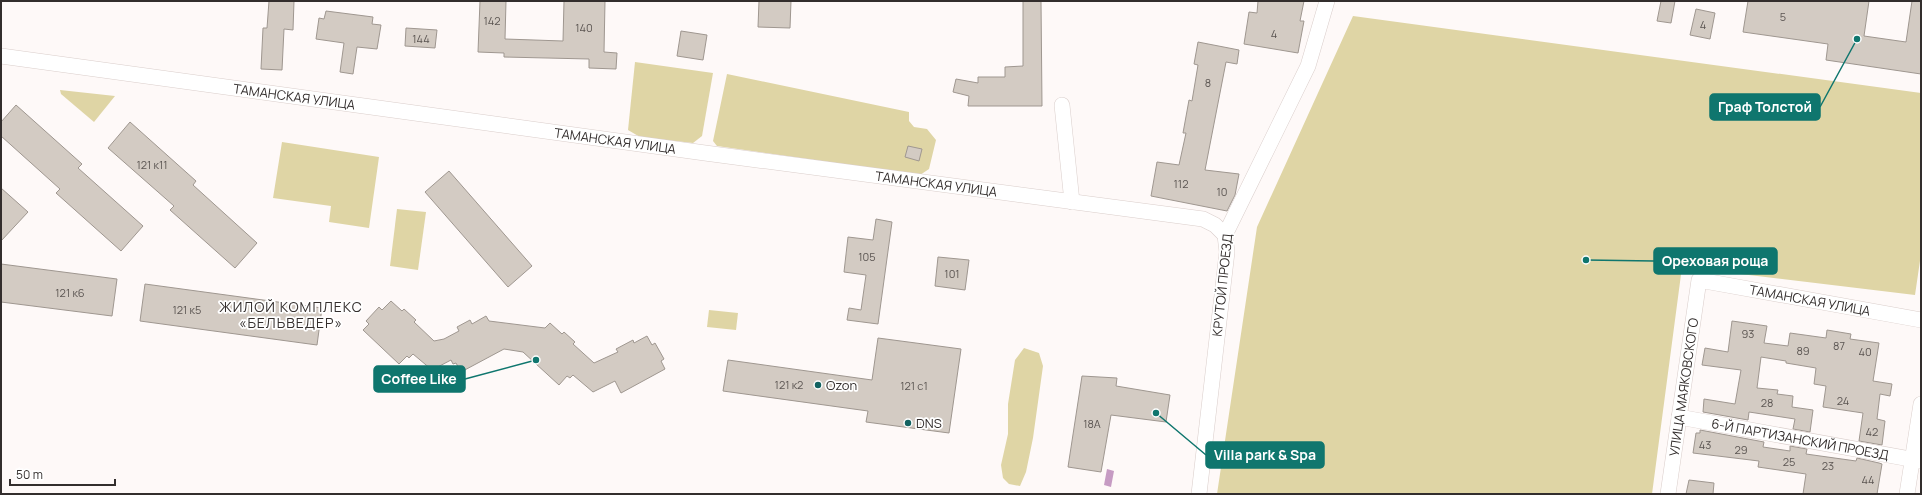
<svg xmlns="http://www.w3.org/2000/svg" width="1922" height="495" viewBox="0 0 1922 495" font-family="Manrope,sans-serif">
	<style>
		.green { fill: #dfd5a5 }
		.water { fill: #c69bc3 }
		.building { fill: #d3cbc3; stroke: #9f9790 }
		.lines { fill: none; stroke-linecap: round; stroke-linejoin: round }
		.minor-casing { stroke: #dacecb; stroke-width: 16 }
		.minor { stroke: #fff; stroke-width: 15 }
		.poi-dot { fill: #126261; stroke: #fff; stroke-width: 1.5 }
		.labels { text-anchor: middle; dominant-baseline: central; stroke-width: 3.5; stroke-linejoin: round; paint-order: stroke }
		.number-label { font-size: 11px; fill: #5b5552 }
		.street-label { font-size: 13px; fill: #332e2d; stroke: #fff }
		.poi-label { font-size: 13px; fill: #332e2d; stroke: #fff; text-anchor: start }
		.neighbourhood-label { font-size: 14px; letter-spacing: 1px; fill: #332e2d; stroke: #fff }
		.leader { fill: none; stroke: #0f766e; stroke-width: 1.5 }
		.callout-dot { fill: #0f766e; stroke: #fff; stroke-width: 1.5 }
		.callout { fill: #0f766e; stroke: #0f766e; stroke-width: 1.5 }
		.callout-label { font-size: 14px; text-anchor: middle; font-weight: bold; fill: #fff }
	</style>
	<rect width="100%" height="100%" fill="#fef9f8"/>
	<g class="green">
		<polygon points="1353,16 1921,93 1921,254 1915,295 1682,267 1652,494 1217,494 1257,227"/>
		<polygon points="635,62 713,73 702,136 693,143 640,137 628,130"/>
		<polygon points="727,74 909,112 909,121 914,127 927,129 936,140 929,169 920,175 717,146 713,141"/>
		<polygon points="60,90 115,96 94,122 61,94"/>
		<polygon points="282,142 379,157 369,228 329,222 331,206 273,198"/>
		<polygon points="397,209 426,212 418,270 390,266"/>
		<polygon points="709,310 738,313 736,330 707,327"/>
		<polygon points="1024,348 1039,353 1043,366 1033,438 1026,472 1020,486 1009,484 1003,478 1001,465 1008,434 1008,404 1015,360"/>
	</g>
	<polygon class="water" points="1107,469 1114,471 1111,487 1104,485"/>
	<g class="building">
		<polygon points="269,1 294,1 293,30 284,29 282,70 261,69 263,28 267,28"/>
		<polygon points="480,1 506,1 505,39 563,41 564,1 605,1 604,52 617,53 616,69 589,68 589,59 504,57 504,53 478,52"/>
		<polygon points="759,1 791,1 790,28 758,27"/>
		<polygon points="1023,1 1041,1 1042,106 968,106 969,96 953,92 956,79 978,83 978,77 1005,77 1005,67 1023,66"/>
		<polygon points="1258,1 1304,1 1300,21 1304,21 1298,53 1244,44 1249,12 1257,13"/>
		<polygon points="1661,1 1675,1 1671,23 1657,21"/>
		<polygon points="1748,1 1869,1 1864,36 1906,42 1912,1 1921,1 1921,74 1826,60 1828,44 1743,32"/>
		<polygon points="1696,9 1715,13 1710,39 1690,35"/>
		<polygon points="326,11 373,17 372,24 381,25 377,49 357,47 353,74 340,72 344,43 316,39 319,18 324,19"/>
		<polygon points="406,28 437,30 435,48 405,46"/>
		<polygon points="681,31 707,35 703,60 677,56"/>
		<polygon points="1198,42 1239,50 1237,64 1226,62 1205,170 1239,174 1235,195 1227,211 1151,196 1157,162 1179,165 1186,133 1183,133 1189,100 1192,101 1198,65 1194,64"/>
		<polygon points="16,105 82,164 78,168 143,226 121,251 56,193 60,189 1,136 1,122"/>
		<polygon points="130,122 196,181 193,185 257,243 235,268 170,210 174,206 108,148"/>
		<polygon points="908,146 922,149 919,161 905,157"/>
		<polygon points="449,171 532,266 508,287 425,192"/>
		<polygon points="1,188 28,212 1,241"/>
		<polygon points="876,219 892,222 878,324 847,320 849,308 861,310 866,275 844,272 848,237 873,240"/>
		<polygon points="938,257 969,260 965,290 935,286"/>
		<polygon points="1,264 117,279 112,316 1,302"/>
		<polygon points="145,284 322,308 317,345 140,321"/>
		<polygon points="391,301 402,311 404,309 416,320 414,322 434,341 444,339 459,331 457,327 470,320 472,324 486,316 489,321 545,328 550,323 562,334 564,332 575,342 573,344 594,363 618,352 616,349 633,340 634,343 647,336 652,345 655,343 664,359 661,361 665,369 621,393 615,381 593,392 573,375 570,378 567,376 559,385 523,352 504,349 461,372 456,363 453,364 451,360 432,370 413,354 409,358 407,356 399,364 363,330 369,324 366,321 379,307 382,310"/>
		<polygon points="1732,321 1767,326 1764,343 1788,346 1790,333 1826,338 1827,330 1851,334 1850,339 1879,343 1873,381 1892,384 1890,396 1880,394 1877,419 1885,421 1882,445 1859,441 1863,413 1823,407 1826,386 1814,384 1816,368 1786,363 1786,361 1761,357 1757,388 1778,390 1777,394 1793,396 1792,407 1813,410 1810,432 1793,429 1795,419 1749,412 1748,420 1703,412 1704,399 1735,404 1741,370 1702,365 1705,348 1728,352"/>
		<polygon points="878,338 961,349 949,433 866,422 868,411 723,391 728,360 872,380"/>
		<polygon points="1082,376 1117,378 1116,386 1170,395 1166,422 1111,415 1101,472 1068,467"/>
		<polygon points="1700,430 1764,442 1763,447 1790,451 1790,446 1807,449 1806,454 1856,461 1857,458 1879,463 1882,464 1877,494 1803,494 1806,474 1758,467 1759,461 1693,453 1696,433 1700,433"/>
		<polygon points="1689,480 1714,483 1713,494 1686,494"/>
	</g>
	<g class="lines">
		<g class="minor-casing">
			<g id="minor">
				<path id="s1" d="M 1,56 L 705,153 L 1203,219 L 1215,225 L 1225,235"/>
				<polyline points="1062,105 1072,202"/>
				<path id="s2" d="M 1679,417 L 1921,461"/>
				<polyline points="1199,494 1227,252 1225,235 1308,66 1327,1"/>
				<path id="s3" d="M 1668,494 L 1699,280 L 1921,320"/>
				<polyline points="1907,494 1921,404"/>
			</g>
		</g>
		<use href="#minor" class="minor"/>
	</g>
	<g class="poi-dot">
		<circle cx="818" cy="385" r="4"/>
		<circle cx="908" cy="423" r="4"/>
	</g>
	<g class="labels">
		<g class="number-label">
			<text x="1783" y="16">5</text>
			<text x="492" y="20">142</text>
			<text x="1703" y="24">4</text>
			<text x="584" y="27">140</text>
			<text x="1274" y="33">4</text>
			<text x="421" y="38">144</text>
			<text x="1208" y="82">8</text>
			<text x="152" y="164">121 к11</text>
			<text x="1181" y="183">112</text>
			<text x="1222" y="191">10</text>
			<text x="867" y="256">105</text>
			<text x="952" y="273">101</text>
			<text x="70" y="292">121 к6</text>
			<text x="187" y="309">121 к5</text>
			<text x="1748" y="333">93</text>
			<text x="1839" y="345">87</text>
			<text x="1803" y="350">89</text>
			<text x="1865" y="351">40</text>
			<text x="789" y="384">121 к2</text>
			<text x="914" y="385">121 с1</text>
			<text x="1843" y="400">24</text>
			<text x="1767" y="402">28</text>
			<text x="1092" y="423">18А</text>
			<text x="1872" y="431">42</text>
			<text x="1705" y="444">43</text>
			<text x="1741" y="449">29</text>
			<text x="1789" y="461">25</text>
			<text x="1828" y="465">23</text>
			<text x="1868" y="479">44</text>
		</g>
		<g class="street-label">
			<text stroke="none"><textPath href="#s1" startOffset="296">ТАМАНСКАЯ УЛИЦА</textPath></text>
			<text stroke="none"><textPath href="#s1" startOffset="620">ТАМАНСКАЯ УЛИЦА</textPath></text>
			<text stroke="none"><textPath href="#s1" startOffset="944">ТАМАНСКАЯ УЛИЦА</textPath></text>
			<text transform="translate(1222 285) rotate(-84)">КРУТОЙ ПРОЕЗД</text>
			<text stroke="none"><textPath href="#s3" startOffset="329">ТАМАНСКАЯ УЛИЦА</textPath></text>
			<text stroke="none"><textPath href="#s3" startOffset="108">УЛИЦА МАЯКОВСКОГО</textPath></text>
			<text stroke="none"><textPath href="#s2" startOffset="123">6-Й ПАРТИЗАНСКИЙ ПРОЕЗД</textPath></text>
		</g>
		<g class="poi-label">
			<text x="826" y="385">Ozon</text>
			<text x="916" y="423">DNS</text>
		</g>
		<g class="neighbourhood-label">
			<text x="291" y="306">ЖИЛОЙ КОМПЛЕКС<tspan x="291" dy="16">«БЕЛЬВЕДЕР»</tspan></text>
		</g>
	</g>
	<path class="leader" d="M1857 39L1820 107M1586 260L1654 261M536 360L465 379M1156 413L1206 455"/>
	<g class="callout-dot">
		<circle cx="1857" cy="39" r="4"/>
		<circle cx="1586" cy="260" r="4"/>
		<circle cx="536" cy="360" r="4"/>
		<circle cx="1156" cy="413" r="4"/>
	</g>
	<g class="callout">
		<rect x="1710" y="94" width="110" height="26" rx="4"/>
		<rect x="1654" y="248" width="123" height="26" rx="4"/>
		<rect x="374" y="366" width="91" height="26" rx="4"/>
		<rect x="1206" y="442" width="118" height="26" rx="4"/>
	</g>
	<g class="callout-label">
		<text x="1765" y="112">Граф Толстой</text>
		<text x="1715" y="266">Ореховая роща</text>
		<text x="419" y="384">Coffee Like</text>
		<text x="1265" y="460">Villa park &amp; Spa</text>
	</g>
	<rect width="1922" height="495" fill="none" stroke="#332e2d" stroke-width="4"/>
	<path d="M10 479v6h105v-6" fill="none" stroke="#332e2d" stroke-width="2"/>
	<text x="16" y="479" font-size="12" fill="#332e2d" stroke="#ffffff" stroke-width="3" paint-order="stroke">50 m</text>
</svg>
